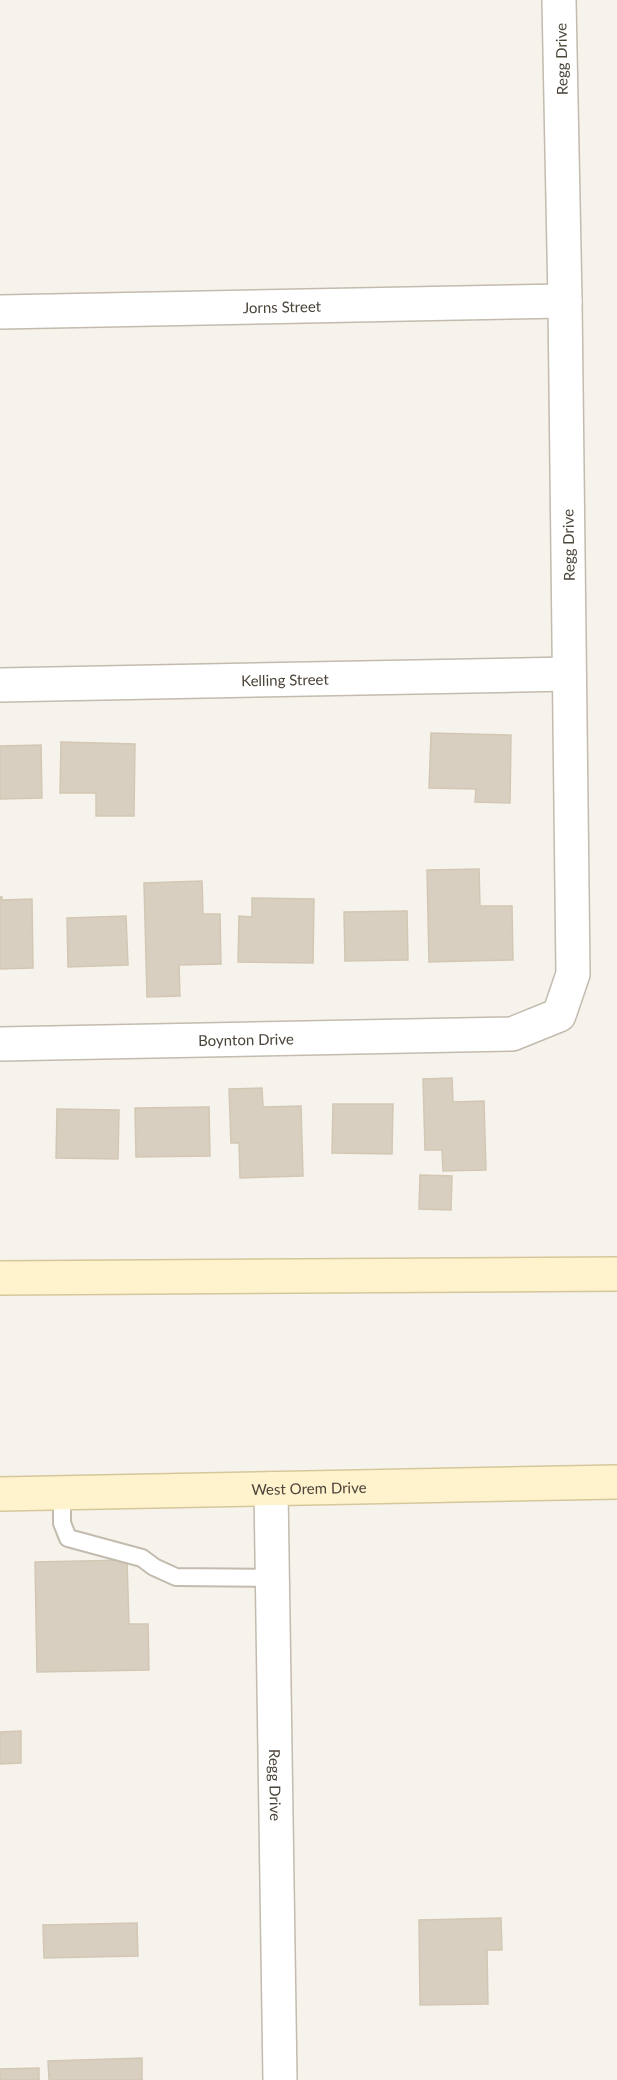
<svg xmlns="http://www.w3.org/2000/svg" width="617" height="2080" viewBox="0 0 617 2080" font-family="Lato,sans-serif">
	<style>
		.building { fill: #d8cfc1; stroke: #d3c7b4; stroke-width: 1.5 }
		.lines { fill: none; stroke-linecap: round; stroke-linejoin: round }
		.lane-casing { stroke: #c2bbae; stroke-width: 20 }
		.street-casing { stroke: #c2bbae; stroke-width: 36 }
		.secondary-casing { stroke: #d6c79b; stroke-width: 36 }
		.lane { stroke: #fff; stroke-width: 16 }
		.street { stroke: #fff; stroke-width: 33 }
		.secondary { stroke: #fff3cd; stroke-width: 33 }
		.labels { text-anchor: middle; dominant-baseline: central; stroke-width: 4.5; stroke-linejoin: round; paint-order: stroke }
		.street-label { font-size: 15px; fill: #4b4439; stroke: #fff }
	</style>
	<rect width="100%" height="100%" fill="#f6f3ec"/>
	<g class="building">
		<polygon points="431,733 511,735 510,803 475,802 476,789 429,788"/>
		<polygon points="61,742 135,744 134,816 96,816 96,793 60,793"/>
		<polygon points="41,745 42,798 0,799 0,746"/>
		<polygon points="479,869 480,906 512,906 513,960 429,962 427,870"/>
		<polygon points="202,881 203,914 220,914 221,964 179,965 180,996 147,997 144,883"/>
		<polygon points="0,897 2,897 2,900 32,899 33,968 0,969"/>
		<polygon points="252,898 314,899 313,963 238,962 239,916 252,917"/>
		<polygon points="407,911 408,960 345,961 344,912"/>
		<polygon points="126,916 128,965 68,967 67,918"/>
		<polygon points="452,1078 453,1102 484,1101 486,1170 443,1171 442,1150 425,1150 423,1079"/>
		<polygon points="262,1088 263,1107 301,1106 303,1176 240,1178 239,1143 231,1143 229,1089"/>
		<polygon points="333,1104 393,1104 392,1154 332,1153"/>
		<polygon points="209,1107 210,1156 136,1157 135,1108"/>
		<polygon points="57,1109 119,1110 118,1159 56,1158"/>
		<polygon points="420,1175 452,1176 451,1210 419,1209"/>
		<polygon points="127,1560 129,1624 148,1624 149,1670 37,1672 35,1562"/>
		<polygon points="21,1731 21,1763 0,1764 0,1732"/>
		<polygon points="501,1918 502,1950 487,1950 488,2004 420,2005 419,1920"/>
		<polygon points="137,1923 138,1956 44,1958 43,1925"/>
		<polygon points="142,2058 142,2080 49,2080 48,2061"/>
		<polygon points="39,2068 39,2080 0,2080 0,2069"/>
	</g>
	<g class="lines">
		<g class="lane-casing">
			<polyline id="lane" points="62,1493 62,1523 68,1538 142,1558 154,1567 176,1577 273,1578"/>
		</g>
		<g class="street-casing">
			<g id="street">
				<path id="s1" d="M 0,312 L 565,301"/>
				<path id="s2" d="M 0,685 L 569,674"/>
				<path id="s3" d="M 0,1044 L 512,1034 L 559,1015 L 573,974 L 565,301 L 559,0"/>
				<path id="s4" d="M 271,1489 L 280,2080"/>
			</g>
		</g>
		<g class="secondary-casing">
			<g id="secondary">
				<polyline points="0,1278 617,1274"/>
				<path id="s5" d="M 0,1494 L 617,1482"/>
			</g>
		</g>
		<use href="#lane" class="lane"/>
		<use href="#street" class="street"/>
		<use href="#secondary" class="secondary"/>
	</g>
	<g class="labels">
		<g class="street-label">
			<text transform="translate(561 59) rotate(-91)">Regg Drive</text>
			<text stroke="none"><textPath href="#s1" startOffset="282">Jorns Street</textPath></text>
			<text transform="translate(568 545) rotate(-91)">Regg Drive</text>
			<text stroke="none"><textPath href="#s2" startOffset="285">Kelling Street</textPath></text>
			<text stroke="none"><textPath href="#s3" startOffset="246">Boynton Drive</textPath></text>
			<text stroke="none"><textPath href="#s5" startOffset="309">West Orem Drive</textPath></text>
			<text stroke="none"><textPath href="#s4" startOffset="296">Regg Drive</textPath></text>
		</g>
	</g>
</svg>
